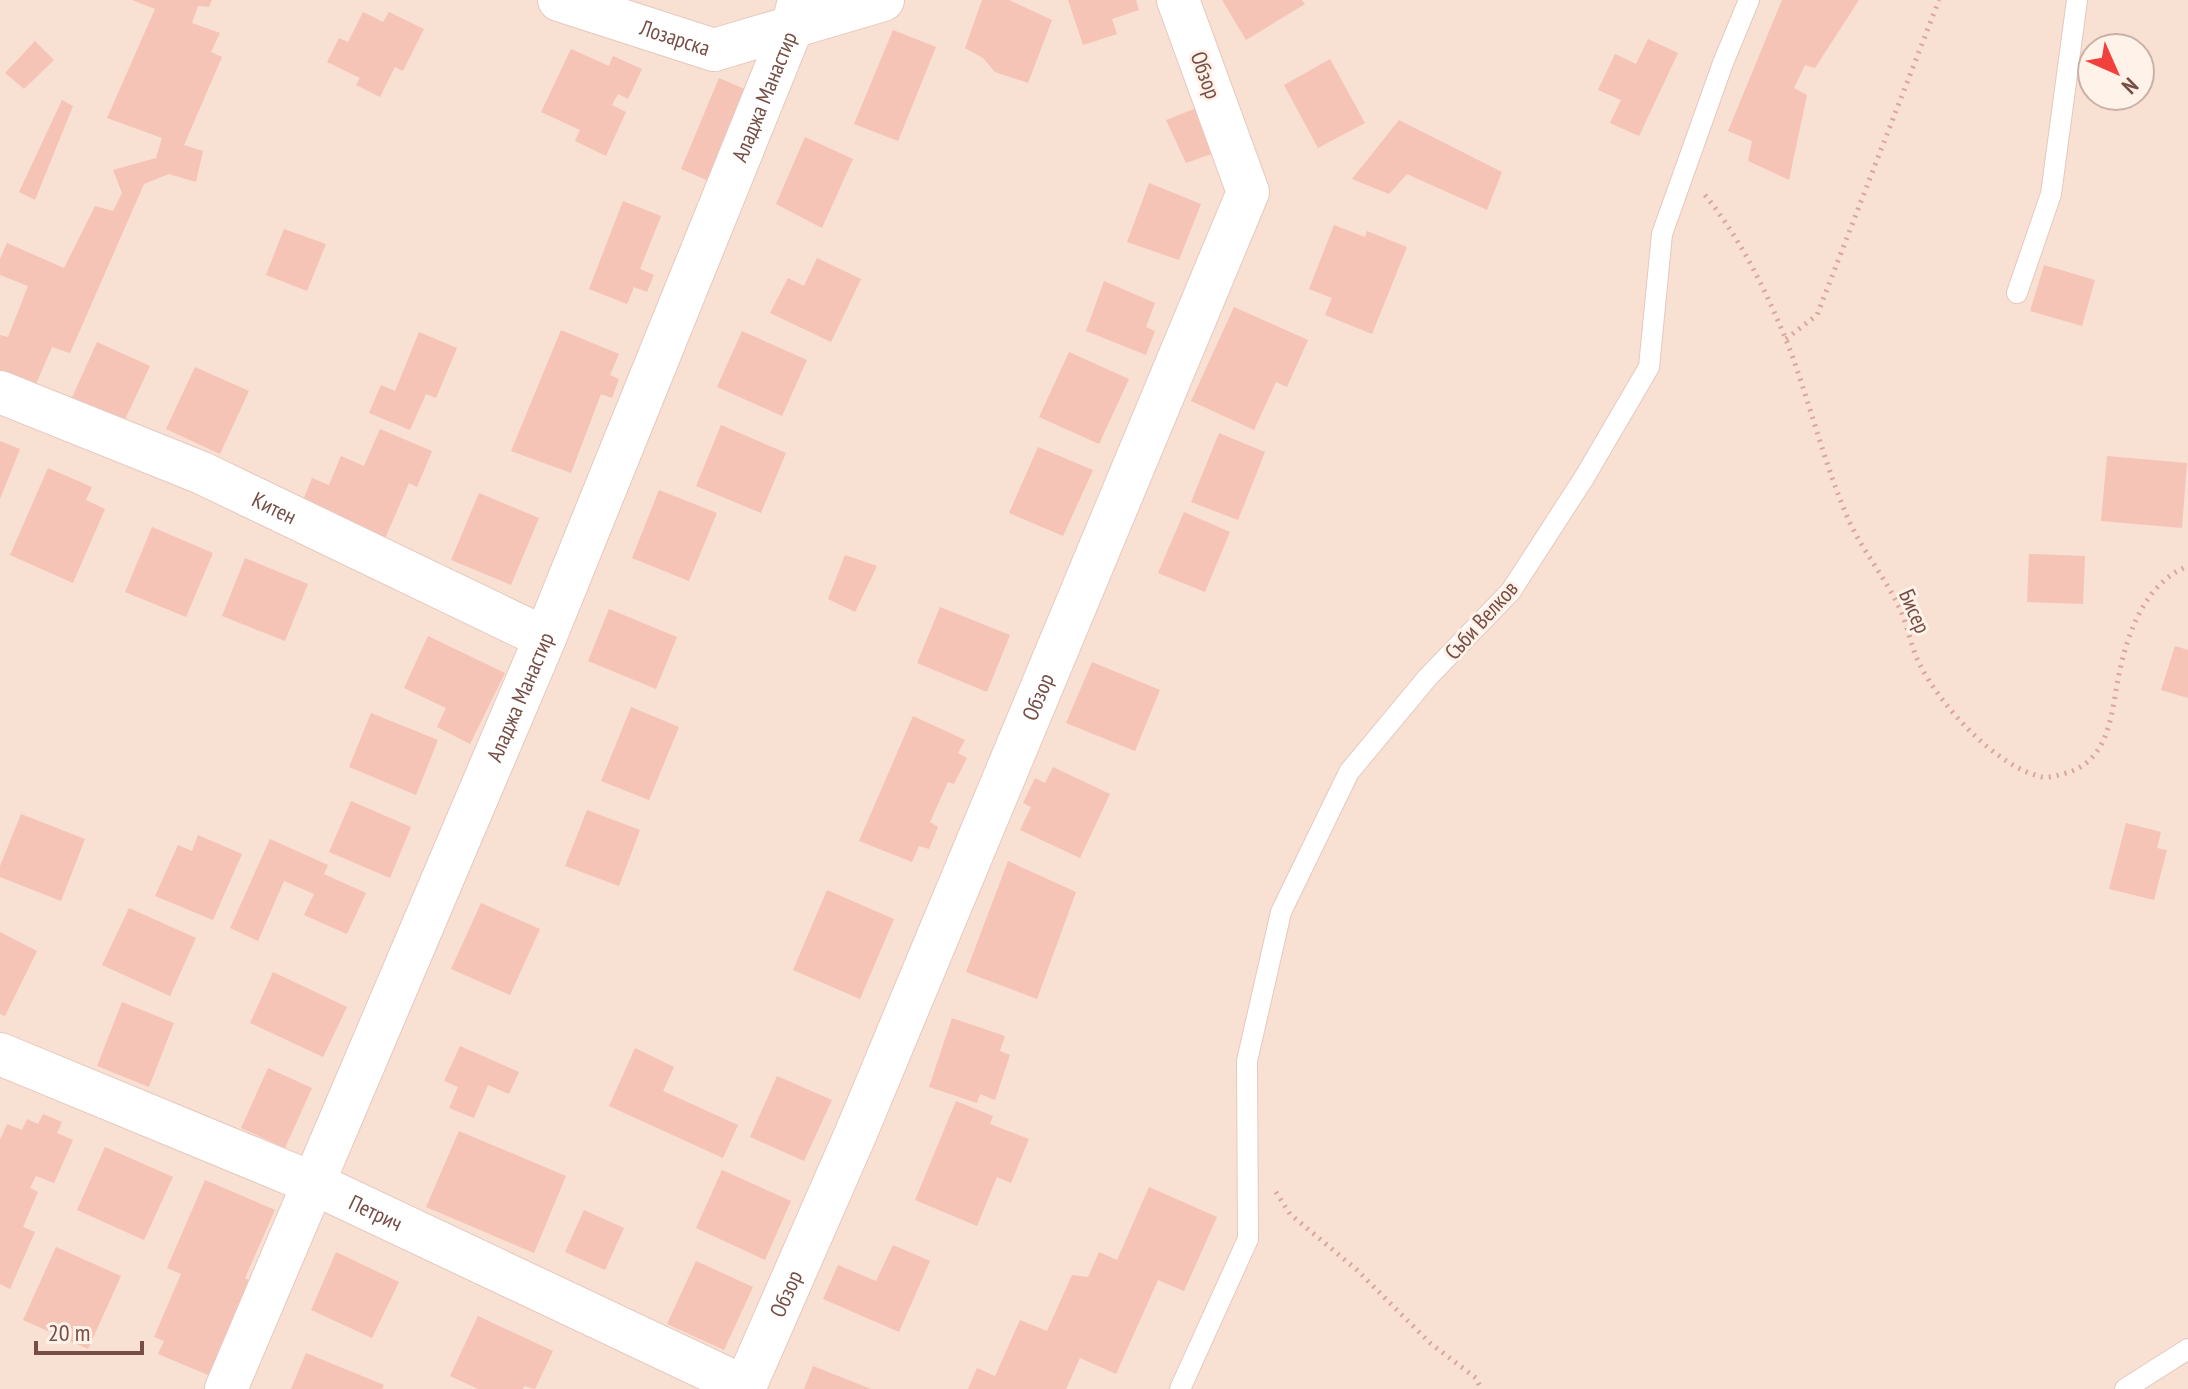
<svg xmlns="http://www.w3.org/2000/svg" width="2188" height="1389" viewBox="0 0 2188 1389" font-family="'PT Sans Narrow',sans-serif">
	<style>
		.residential { fill: #f8e0d2; fill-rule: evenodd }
		.building { fill: #f6c3b7 }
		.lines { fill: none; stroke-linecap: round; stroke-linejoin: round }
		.lane-casing { stroke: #e5c9bf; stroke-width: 22 }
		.street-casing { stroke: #e5c9bf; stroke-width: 44 }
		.path { stroke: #daa69a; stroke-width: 5; stroke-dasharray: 2 6; stroke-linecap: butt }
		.lane { stroke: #fff; stroke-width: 20 }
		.street { stroke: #fff; stroke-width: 42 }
		.labels { text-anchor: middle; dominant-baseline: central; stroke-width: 6; stroke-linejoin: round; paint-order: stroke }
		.street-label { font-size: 22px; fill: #774e46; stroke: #fff2e9 }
	</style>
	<rect width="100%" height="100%" fill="#feede1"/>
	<path class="residential" d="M 0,0 L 2188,0 L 2188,1389 L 0,1389 ZM 2092,48 L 2140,48 L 2140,96 L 2092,96 Z"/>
	<g class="building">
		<polygon points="132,0 212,0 209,7 198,6 192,23 220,33 211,52 222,57 184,145 203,151 196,182 169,174 144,184 70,353 52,347 32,393 0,379 0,335 8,337 28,286 0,275 0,259 7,243 64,268 95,206 113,211 122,193 113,170 156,158 162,138 107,118 155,9"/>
		<polygon points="982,0 1009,0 1052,20 1028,83 995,72 983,58 965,48"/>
		<polygon points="1068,0 1136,0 1139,10 1112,19 1117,34 1083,45"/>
		<polygon points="1222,0 1302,0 1305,4 1246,40"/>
		<polygon points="1782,0 1859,0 1815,68 1805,65 1794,88 1807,95 1789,180 1748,161 1752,141 1728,131"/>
		<polygon points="363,12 383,22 389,12 424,29 403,71 395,67 380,97 356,85 360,78 327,62 339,38 348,42"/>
		<polygon points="893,30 936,47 898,141 854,124"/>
		<polygon points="1648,39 1678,53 1639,136 1610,123 1621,100 1598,90 1615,54 1636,64"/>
		<polygon points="35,41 54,60 24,89 5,73"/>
		<polygon points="571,49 609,66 613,56 642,69 628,99 618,94 612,105 626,112 606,156 575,141 580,130 541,112"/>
		<polygon points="1330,59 1365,123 1318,148 1284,85"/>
		<polygon points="719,78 749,91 711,182 681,169"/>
		<polygon points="62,100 73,106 35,200 19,192"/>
		<polygon points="1199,107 1217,152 1186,163 1166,120"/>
		<polygon points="1399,120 1502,172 1487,210 1407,174 1389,194 1352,179"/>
		<polygon points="805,137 853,159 822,228 776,204"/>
		<polygon points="1149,183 1201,204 1179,260 1127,242"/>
		<polygon points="623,201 661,216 640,269 654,275 647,292 634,287 627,304 589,289"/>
		<polygon points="1334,225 1365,237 1367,231 1407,247 1372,334 1325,315 1332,298 1309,289"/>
		<polygon points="284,229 326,244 307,291 266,275"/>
		<polygon points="817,258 861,279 831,342 770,313 788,278 804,286"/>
		<polygon points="2044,265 2095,280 2082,326 2030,311"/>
		<polygon points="1104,281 1155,303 1146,327 1155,331 1146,355 1086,331"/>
		<polygon points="1234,307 1308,340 1287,387 1276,382 1254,430 1191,401"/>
		<polygon points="561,330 619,354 610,375 619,379 612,398 601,394 571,473 511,451"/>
		<polygon points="742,331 807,360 782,416 717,387"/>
		<polygon points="419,332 457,348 436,398 426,394 410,430 369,413 381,385 395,391"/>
		<polygon points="97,342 150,366 121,428 69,404"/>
		<polygon points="1069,352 1129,379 1099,444 1039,417"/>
		<polygon points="195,367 249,391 220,454 166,429"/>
		<polygon points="721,425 786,453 761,513 696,486"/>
		<polygon points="380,429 432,451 417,487 409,483 383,543 300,508 312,478 329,485 341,456 364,466"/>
		<polygon points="1219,433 1265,452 1238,520 1191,502"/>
		<polygon points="0,441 20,449 0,499"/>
		<polygon points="1038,447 1093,470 1063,536 1009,513"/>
		<polygon points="2107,456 2187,463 2182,528 2101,521"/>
		<polygon points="48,468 92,487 86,500 105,509 73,583 10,555"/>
		<polygon points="659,490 717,513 689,581 632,558"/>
		<polygon points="479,493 539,518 511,585 451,560"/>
		<polygon points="1184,512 1230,532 1205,592 1158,573"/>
		<polygon points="152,527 213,553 186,617 125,592"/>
		<polygon points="2029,554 2085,556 2083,604 2027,602"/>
		<polygon points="845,555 877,566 855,612 828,599"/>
		<polygon points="245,558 308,584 285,641 222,616"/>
		<polygon points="940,607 1010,635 987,692 917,663"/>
		<polygon points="609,609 677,637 656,689 588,661"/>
		<polygon points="428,636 505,673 470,744 437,727 446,708 404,688"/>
		<polygon points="2175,646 2188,650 2188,698 2161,690"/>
		<polygon points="1092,662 1160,690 1135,751 1066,723"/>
		<polygon points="631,707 679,727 649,800 601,781"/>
		<polygon points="371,713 438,740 416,795 349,767"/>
		<polygon points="913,716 965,740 958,753 967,758 954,784 948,782 930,822 938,827 929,849 919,846 912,862 859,841"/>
		<polygon points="1053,767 1110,794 1080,858 1020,830 1031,807 1023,803 1035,778 1045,783"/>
		<polygon points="351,801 411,827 390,878 329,852"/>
		<polygon points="587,810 640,830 619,886 565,866"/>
		<polygon points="21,814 85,839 61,901 0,877 0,866"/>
		<polygon points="2126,823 2161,832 2157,848 2167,850 2154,900 2109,889"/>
		<polygon points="198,835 242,854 213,920 155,896 178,845 192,851"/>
		<polygon points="270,839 328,865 324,874 366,893 347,934 304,915 314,894 284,881 258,941 230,928"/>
		<polygon points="1008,861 1076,892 1037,999 966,972"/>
		<polygon points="827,890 894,919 860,999 793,970"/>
		<polygon points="481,903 540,929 510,995 451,969"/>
		<polygon points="129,908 196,938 170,996 102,965"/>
		<polygon points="0,932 37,951 5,1016 0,1014"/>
		<polygon points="273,972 347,1007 323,1057 250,1023"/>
		<polygon points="122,1002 174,1023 149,1087 97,1066"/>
		<polygon points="952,1018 1005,1036 1000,1051 1010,1055 995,1100 980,1094 977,1103 929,1087"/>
		<polygon points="460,1046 519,1072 509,1094 488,1085 474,1118 449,1108 458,1087 444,1081"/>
		<polygon points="635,1048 674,1067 663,1091 738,1125 723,1158 609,1106"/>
		<polygon points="268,1068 312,1088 285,1148 241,1128"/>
		<polygon points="777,1076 832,1100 804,1161 750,1137"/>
		<polygon points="956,1101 993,1116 990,1124 1029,1139 1011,1183 997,1177 977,1226 915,1200"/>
		<polygon points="43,1114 62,1122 57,1133 73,1140 54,1183 36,1176 30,1188 38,1192 23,1227 35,1232 10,1289 0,1284 0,1140 7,1124 22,1130 27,1119 38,1124"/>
		<polygon points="459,1131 566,1176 534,1253 426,1207"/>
		<polygon points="105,1147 173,1177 144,1240 77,1210"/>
		<polygon points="722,1170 791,1201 765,1260 696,1228"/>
		<polygon points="205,1180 275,1210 245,1278 256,1284 215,1378 158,1354 164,1341 154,1337 181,1274 167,1268"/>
		<polygon points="1149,1187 1217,1217 1184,1291 1158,1280 1116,1374 1080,1358 1066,1389 968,1389 977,1368 995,1376 1020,1320 1047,1331 1072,1275 1088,1277 1099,1252 1117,1260"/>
		<polygon points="584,1210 624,1228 605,1270 565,1252"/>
		<polygon points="893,1245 930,1261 899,1332 823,1299 838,1265 876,1281"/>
		<polygon points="56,1247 121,1276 88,1349 23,1320"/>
		<polygon points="336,1252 399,1282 372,1338 311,1310"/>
		<polygon points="696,1261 753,1287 724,1350 667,1324"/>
		<polygon points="478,1316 553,1351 535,1389 524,1386 523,1389 478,1389 450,1376"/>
		<polygon points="306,1353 384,1385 382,1389 291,1389"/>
		<polygon points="813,1366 871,1389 804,1389"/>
	</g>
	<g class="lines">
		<g class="lane-casing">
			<g id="lane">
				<polyline points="2017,293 2051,194 2077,0"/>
				<polyline points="1180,1389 1248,1239 1247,1061 1281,912 1349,772 1428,677 1511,591 1584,478 1649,367 1662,234 1723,63 1749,0"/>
				<polyline points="2125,1389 2188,1349"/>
			</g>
		</g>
		<g class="street-casing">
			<g id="street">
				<path id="s1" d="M 559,0 L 714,50 L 883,0"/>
				<path id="s2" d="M 0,392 L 202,473 L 545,638"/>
				<path id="s3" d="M 0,1054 L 315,1184 L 745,1387"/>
				<path id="s4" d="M 226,1389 L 545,638 L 793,25 L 799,0"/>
				<path id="s5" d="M 744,1389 L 856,1133 L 1248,192 L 1178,0"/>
			</g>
		</g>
		<g class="path">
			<path d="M 1705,195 C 1740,238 1764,287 1785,337 C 1808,395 1822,457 1846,514 C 1859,546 1882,573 1897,603 C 1908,623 1910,646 1920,665 C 1942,707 1995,766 2042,777 C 2050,778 2064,774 2072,771 C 2111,756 2112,708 2119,674 C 2128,632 2145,583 2188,566"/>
			<polyline points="1786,339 1817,315 1939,0"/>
			<polyline points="1276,1192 1290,1214 1357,1270 1430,1343 1476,1378 1481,1389"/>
		</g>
		<use href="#lane" class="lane"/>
		<use href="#street" class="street"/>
	</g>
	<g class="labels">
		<g class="street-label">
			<text stroke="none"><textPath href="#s1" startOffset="122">Лозарска</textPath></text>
			<text transform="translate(1206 75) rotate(70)">Обзор</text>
			<text stroke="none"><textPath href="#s4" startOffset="1400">Аладжа Манастир</textPath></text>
			<text stroke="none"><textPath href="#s2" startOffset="298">Китен</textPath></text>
			<text transform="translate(1915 611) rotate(66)">Бисер</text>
			<text transform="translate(1481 620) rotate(-48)">Съби Велков</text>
			<text stroke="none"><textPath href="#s4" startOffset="752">Аладжа Манастир</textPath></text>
			<text stroke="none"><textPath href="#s5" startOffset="752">Обзор</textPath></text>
			<text stroke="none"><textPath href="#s3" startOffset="408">Петрич</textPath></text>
			<text stroke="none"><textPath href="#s5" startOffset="104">Обзор</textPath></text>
		</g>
	</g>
	<g transform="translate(2116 72) rotate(135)"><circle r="38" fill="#fff2e9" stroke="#c9b0a8" stroke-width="2"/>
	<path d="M0-6L14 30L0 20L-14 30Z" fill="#f2403c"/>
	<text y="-12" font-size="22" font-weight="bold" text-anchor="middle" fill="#774e46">N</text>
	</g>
	<path d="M36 1341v12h106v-12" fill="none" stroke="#774e46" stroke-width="4"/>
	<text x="48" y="1341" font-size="24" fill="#774e46" stroke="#fff2e9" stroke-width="6" paint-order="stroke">20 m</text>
</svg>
